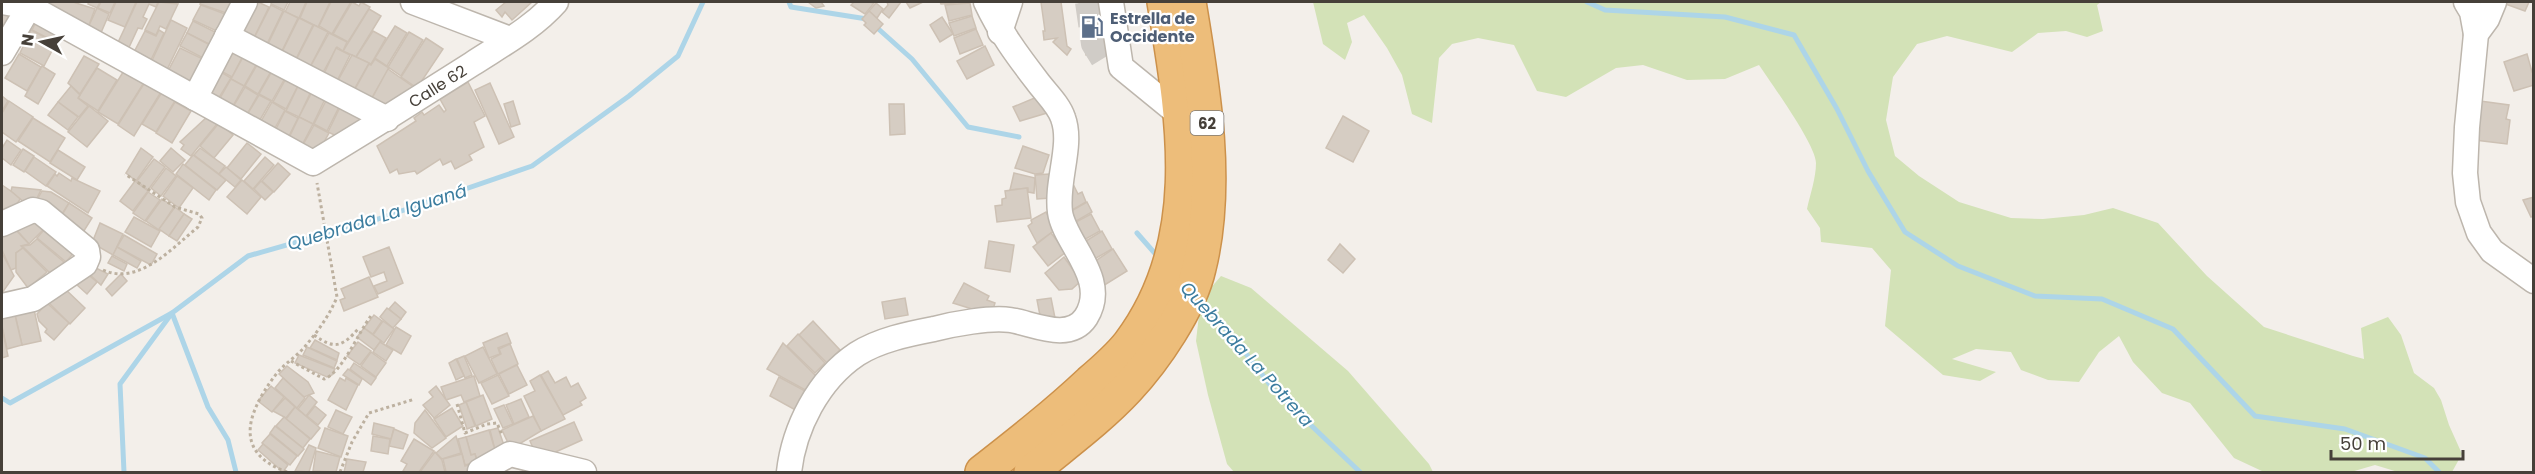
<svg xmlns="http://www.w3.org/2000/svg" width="2535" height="474" viewBox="0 0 2535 474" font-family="Poppins,sans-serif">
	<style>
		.green { fill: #d3e2b7 }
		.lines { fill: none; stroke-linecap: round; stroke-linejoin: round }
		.stream { stroke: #add5e8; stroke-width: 5 }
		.building { fill: #d6cdc3; stroke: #cdc1b4; stroke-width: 1.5 }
		.minor-tunnel { stroke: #d0ccc7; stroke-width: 24; stroke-dasharray: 24 12; stroke-linecap: butt }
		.minor-casing { stroke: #bdb6ad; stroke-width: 27 }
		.highway-casing { stroke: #cc914b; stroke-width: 36 }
		.path { stroke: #bdb1a0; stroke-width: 3; stroke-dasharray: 3 3; stroke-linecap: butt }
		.minor { stroke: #fff; stroke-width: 24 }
		.highway { stroke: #edbd7a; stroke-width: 33 }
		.labels { text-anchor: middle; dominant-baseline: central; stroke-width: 4.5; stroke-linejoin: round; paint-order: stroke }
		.shield { fill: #fff; stroke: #7e7974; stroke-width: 1.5 }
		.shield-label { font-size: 15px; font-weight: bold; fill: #464039 }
		.service-label { font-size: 16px; font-weight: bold; fill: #4e5e75; stroke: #fff; text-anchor: start }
		.street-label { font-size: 16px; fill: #464039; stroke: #fff }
		.water-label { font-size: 18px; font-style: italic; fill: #3c7d9f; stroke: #fff }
	</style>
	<rect width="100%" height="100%" fill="#f3efea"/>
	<g class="green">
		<path d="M 1313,2 L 2101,2 L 2097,5 L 2103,31 L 2087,37 L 2066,31 L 2038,33 L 2012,52 L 1947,36 L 1917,44 L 1893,77 L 1886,120 L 1895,156 L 1919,176 L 1959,202 L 2011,218 L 2043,219 L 2084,215 L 2113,208 L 2158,223 L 2207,276 L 2264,327 L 2353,356 L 2364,359 L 2361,328 L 2388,317 L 2401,335 L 2414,373 L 2434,388 L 2441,400 L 2449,425 L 2462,454 L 2452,472 L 2398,472 L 2375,465 L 2351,472 L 2264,472 L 2234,458 L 2190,403 L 2162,393 L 2133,362 L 2119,336 L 2099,352 L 2079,382 L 2048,380 L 2021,370 L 2011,352 L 1976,349 L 1952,359 L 1996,372 L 1980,381 L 1943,375 L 1885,326 L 1891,270 L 1872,248 L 1821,242 L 1820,228 L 1807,209 C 1810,195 1816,178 1816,163 C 1816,145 1771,83 1759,65 L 1725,79 L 1687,80 L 1643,65 L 1616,68 L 1566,97 L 1537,91 L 1514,45 L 1478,38 L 1452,44 L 1439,58 L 1432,123 L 1412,114 L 1402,75 L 1387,48 L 1364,15 L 1347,23 L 1352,42 L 1345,60 L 1323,44 Z"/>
		<polygon points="1221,276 1251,288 1348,371 1429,464 1433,472 1234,472 1227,464 1208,395 1196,341 1199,315 1209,290"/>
	</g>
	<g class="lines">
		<g class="stream">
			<polyline points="789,2 791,7 867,19"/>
			<polyline points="1587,2 1605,10 1725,17 1794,35 1837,109 1868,171 1905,232 1958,266 2035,296 2102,299 2173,329 2255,416 2345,429 2425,458 2439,472"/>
			<polyline points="874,25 912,59 968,127 1019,137"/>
			<polyline points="1137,233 1158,257"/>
			<polyline points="1200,301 1234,338 1274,390 1360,472"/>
			<polyline points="2,398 10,403 172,313 208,407 228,440 236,472"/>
			<polyline points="124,472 120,384 172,313 248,256 378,219 532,166 629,96 678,56 703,2"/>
		</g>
	</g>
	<g class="building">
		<polygon points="46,2 73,2 95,9 87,30 44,8"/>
		<polygon points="89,2 100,2 97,8 88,4"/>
		<polygon points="101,2 115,2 110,13 98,8"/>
		<polygon points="116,2 136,2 125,27 108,20"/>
		<polygon points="137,2 158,2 156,7 149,4 143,17 147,19 142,29 138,28 125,56 114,51"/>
		<polygon points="159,2 178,4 166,29 160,26 156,35 145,30"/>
		<polygon points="201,2 240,2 235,16 200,4"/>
		<polygon points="250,2 258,2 269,7 251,44 234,35"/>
		<polygon points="272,2 288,2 284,10 271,4"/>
		<polygon points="290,2 306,2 299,18 285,12"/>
		<polygon points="307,2 330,2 318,27 300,18"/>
		<polygon points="331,2 351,2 332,34 319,26"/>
		<polygon points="352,2 359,6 361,2 370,7 348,42 333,34"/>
		<polygon points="506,2 532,2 512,20 505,12 502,17 496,10"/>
		<polygon points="808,2 821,2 824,6 816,8"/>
		<polygon points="854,2 869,2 874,3 865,14 851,5"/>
		<polygon points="887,2 901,2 889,18 882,12 888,5"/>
		<polygon points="906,2 923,2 910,8"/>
		<polygon points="940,2 973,2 941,4"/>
		<polygon points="1041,2 1061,2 1067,46 1071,49 1067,55 1053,42 1057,38 1044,40 1043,31 1045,31"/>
		<polygon points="1079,2 1100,2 1106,52 1086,55"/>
		<polygon points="2500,2 2529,2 2525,11"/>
		<polygon points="876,3 883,9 877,18 869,11"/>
		<polygon points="970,3 972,15 949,21 945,5"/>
		<polygon points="201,5 233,17 223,34 193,20"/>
		<polygon points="271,5 283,11 265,48 252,42"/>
		<polygon points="97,8 109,14 100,35 87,30"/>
		<polygon points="369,9 381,16 356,57 343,51"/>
		<polygon points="284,11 298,18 279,57 265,50"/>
		<polygon points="869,11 883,24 874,34 864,25 866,23 862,19"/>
		<polygon points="2,12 8,13 10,24 2,32"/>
		<polygon points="972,16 976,28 954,36 949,23"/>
		<polygon points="942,17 953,34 940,42 930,25"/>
		<polygon points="38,18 61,30 55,42 32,30"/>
		<polygon points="299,18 313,25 294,63 280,56"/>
		<polygon points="171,20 187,28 164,76 148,69"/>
		<polygon points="193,21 221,35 215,47 187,33"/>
		<polygon points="314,25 328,32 308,71 294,64"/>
		<polygon points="395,26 407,33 387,66 375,58"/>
		<polygon points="976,29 983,45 960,54 954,38"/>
		<polygon points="31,30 56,43 44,66 20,53"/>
		<polygon points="159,30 164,33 148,66 131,58 145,31 156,36"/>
		<polygon points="373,31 386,38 371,64 356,57"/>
		<polygon points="409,32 423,40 401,76 388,67"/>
		<polygon points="187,33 212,46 205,59 180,46"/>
		<polygon points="329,33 347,42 343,51 337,47 320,78 308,71"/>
		<polygon points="426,38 443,49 417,88 401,77"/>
		<polygon points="232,42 246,50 232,77 217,69"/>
		<polygon points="985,46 994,65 967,79 957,61"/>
		<polygon points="180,48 205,60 189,90 165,77"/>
		<polygon points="336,48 350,55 335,85 322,78"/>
		<polygon points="247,50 260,58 244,86 231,79"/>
		<polygon points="19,54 41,67 27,91 5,78"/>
		<polygon points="2527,54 2532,72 2534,71 2534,85 2514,91 2504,62"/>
		<polygon points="352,55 369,63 351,95 335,86"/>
		<polygon points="84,56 99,64 80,94 68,83"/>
		<polygon points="261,58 274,66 258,94 245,86"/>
		<polygon points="375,59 389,68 370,101 354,91 369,64 371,65"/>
		<polygon points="42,66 55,74 38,104 25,96"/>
		<polygon points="275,66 288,73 272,101 259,94"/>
		<polygon points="97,68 117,80 98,111 78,98"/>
		<polygon points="125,69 145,81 118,124 98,112"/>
		<polygon points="216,69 231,78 214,106 200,98"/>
		<polygon points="388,69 415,88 387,113 370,102"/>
		<polygon points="289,73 301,80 286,109 273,102"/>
		<polygon points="231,79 244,86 228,115 215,107"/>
		<polygon points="301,80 313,87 299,117 286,111"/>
		<polygon points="145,82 161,92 134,136 118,125"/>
		<polygon points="468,82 485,116 474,122 484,147 469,155 472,160 455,169 451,161 443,165 440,159 417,174 415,171 399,174 397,169 390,173 377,146 416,121 414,118 422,112 424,115 439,105 444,112 446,110 440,99"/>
		<polygon points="490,83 514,137 499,144 475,90"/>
		<polygon points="71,86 80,95 78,98 88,106 79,117 58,102"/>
		<polygon points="315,86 328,93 313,124 299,117"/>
		<polygon points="245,87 258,95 242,123 228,115"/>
		<polygon points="162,92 175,101 156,132 142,124"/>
		<polygon points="330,93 343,99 327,131 314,124"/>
		<polygon points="259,95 271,101 254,130 242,123"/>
		<polygon points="2,96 8,101 2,111"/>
		<polygon points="1037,97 1047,113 1020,121 1013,107"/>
		<polygon points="9,101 33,117 16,142 2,132 2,113"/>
		<polygon points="343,101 374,120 349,142 328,132"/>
		<polygon points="513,101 520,124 511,127 504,104"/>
		<polygon points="2480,101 2509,105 2506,119 2510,120 2507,144 2475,140"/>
		<polygon points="58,102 78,117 68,130 48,115"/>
		<polygon points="175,102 191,111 172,143 156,133"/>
		<polygon points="272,102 285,110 270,137 256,130"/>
		<polygon points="889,104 904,104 905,134 890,135"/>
		<polygon points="89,106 108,121 87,147 68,132"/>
		<polygon points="285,111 298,118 285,144 272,137"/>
		<polygon points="1343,116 1369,131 1353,162 1326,148"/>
		<polygon points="207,117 217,124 191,156 181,149 184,145 180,142"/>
		<polygon points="299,117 313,124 299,151 286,144"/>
		<polygon points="33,118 65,138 50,162 18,141"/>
		<polygon points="219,123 233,135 214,158 200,146"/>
		<polygon points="314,125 329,133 314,160 299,152"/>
		<polygon points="7,140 21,150 11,165 2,158 2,148"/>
		<polygon points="247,143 261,154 241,179 227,168"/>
		<polygon points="1023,146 1049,155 1043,173 1035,174 1015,168"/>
		<polygon points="141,148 153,157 136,181 126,173"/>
		<polygon points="171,148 185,160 173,172 160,161"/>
		<polygon points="200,148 225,166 219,174 194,155"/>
		<polygon points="23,149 34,156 24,172 13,165"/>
		<polygon points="58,150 85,167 77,180 50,163"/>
		<polygon points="193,155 226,180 217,190 185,165"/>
		<polygon points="34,157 56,172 46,186 25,171"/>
		<polygon points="265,157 274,165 253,189 244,181"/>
		<polygon points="154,159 165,167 148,190 137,181"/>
		<polygon points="278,163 290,174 274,192 262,181"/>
		<polygon points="183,164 216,190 209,200 176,174"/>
		<polygon points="226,167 241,180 235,187 219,174"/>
		<polygon points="166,168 176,176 161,196 151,188"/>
		<polygon points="59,173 71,181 72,178 100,191 88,213 47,186 55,174 57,176"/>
		<polygon points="1014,173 1035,178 1034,193 1028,192 1028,188 1010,190"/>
		<polygon points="1049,174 1051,198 1037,199 1035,175"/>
		<polygon points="177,176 193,188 179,208 163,196"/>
		<polygon points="242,180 261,197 247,214 227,197"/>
		<polygon points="135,181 148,191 133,211 120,201"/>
		<polygon points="261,181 273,192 265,200 254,189"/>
		<polygon points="2,185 21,198 9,215 2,209"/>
		<polygon points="1074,186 1078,194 1082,192 1086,202 1067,213 1067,189"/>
		<polygon points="12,187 41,190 33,206 25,203 11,191"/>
		<polygon points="1027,188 1031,218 997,222 995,206 1002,205 1002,199 1006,198 1005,191"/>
		<polygon points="42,191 51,192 69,203 59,219 34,205"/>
		<polygon points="148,192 160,200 145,221 133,213"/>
		<polygon points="2534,197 2534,216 2531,217 2523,200"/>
		<polygon points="162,199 174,207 159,230 146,221"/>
		<polygon points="1087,202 1092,212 1071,224 1066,214"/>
		<polygon points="69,203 92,218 82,234 59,220"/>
		<polygon points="175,207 184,214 169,236 159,229"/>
		<polygon points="1046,212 1055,230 1037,243 1028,226 1032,223 1031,220"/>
		<polygon points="184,214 192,219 177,241 169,236"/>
		<polygon points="1091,214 1100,231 1082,241 1072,224"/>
		<polygon points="134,217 160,231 151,247 125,232"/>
		<polygon points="40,218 48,225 29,244 13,226"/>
		<polygon points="100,223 123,234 113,255 92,243"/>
		<polygon points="48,225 77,249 66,262 37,238"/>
		<polygon points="13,227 29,244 21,246 23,248 16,253 16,268 11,270 2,250 2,234"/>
		<polygon points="1102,231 1112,249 1091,261 1081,244"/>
		<polygon points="1051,233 1066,252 1048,266 1033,247"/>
		<polygon points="124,235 157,254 151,265 117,247"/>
		<polygon points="37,239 64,262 52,275 22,246 30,245"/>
		<polygon points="989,241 1014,245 1010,272 985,268"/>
		<polygon points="1340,244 1355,259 1343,273 1328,260"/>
		<polygon points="117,247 141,261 137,268 113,255"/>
		<polygon points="389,247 403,283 378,294 374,286 387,281 384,272 371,277 363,257"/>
		<polygon points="23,248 47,272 28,288 16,272 16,253"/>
		<polygon points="1113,249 1127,271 1103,286 1091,264"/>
		<polygon points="2,253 14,276 2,293"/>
		<polygon points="112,256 127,264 124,271 108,263"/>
		<polygon points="1064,257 1081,281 1072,289 1059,290 1045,273"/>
		<polygon points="92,266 108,274 101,285 87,272"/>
		<polygon points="86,273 97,282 87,294 77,285"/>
		<polygon points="121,274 127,281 112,296 106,289"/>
		<polygon points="369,277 378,297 344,311 340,300 345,298 341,289"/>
		<polygon points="964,283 989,296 987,300 995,303 991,315 953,303"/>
		<polygon points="63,287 85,308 70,324 48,302"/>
		<polygon points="905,298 908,315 885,319 882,302"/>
		<polygon points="1051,298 1056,323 1042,326 1037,300"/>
		<polygon points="395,302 406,312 401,319 389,309"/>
		<polygon points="47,303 69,323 54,340 45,332 47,329 39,321 37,314"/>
		<polygon points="33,305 41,341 22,345 14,310"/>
		<polygon points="387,308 401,319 393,328 380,317"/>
		<polygon points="14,311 22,345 7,349 2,326 2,314"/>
		<polygon points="374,315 382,321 373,334 364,328"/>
		<polygon points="383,321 394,329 384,343 373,335"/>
		<polygon points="813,321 840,350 827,363 799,335"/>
		<polygon points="396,327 411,336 401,354 386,345"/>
		<polygon points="2,328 8,356 2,358"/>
		<polygon points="364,328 381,341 374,350 357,337"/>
		<polygon points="507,333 511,343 498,348 500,354 489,358 483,343"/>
		<polygon points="798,334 825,363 815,373 787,346"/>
		<polygon points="315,340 339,353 337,360 310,348"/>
		<polygon points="358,342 371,351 360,365 347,356"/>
		<polygon points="380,342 393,350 386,361 373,352"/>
		<polygon points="783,343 816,376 809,392 767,369"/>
		<polygon points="510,344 518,364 498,374 491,359 501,354 499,349"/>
		<polygon points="307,347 337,361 334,368 303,355"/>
		<polygon points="483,347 497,374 479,383 465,356"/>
		<polygon points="371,352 386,363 376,377 361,366"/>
		<polygon points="299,355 335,369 332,375 327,377 295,363"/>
		<polygon points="464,356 472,375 465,378 457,359"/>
		<polygon points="456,359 464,376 456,380 449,363"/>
		<polygon points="354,363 376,378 371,385 350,369"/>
		<polygon points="517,365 527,385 509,394 499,374"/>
		<polygon points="287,366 308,382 314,393 304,397 279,374"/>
		<polygon points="348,369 362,379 359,385 343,375"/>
		<polygon points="548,371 555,383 566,377 571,387 578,383 586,398 580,402 582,405 563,415 541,375"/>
		<polygon points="498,375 509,396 492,404 481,383"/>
		<polygon points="540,375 565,419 541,431 524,396 535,391 530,381"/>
		<polygon points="474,376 480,396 464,402 461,395 446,400 441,387"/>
		<polygon points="779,377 809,393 799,412 770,396"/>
		<polygon points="283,378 305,398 297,408 275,388"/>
		<polygon points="340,378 345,381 346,378 358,385 346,410 328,400"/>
		<polygon points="271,386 284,397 272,412 258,401"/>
		<polygon points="436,386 450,405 434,418 423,405 433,397 429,392"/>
		<polygon points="309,395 317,402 306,416 298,409"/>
		<polygon points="483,395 492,419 476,426 466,402"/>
		<polygon points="285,398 295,407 286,418 273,411"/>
		<polygon points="521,399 529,417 514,424 506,405"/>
		<polygon points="466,402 475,426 467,429 459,405"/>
		<polygon points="504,405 513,424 503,428 494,409"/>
		<polygon points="315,406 326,415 318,425 307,416"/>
		<polygon points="295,407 320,428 311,439 286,419"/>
		<polygon points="452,408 463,426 446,437 434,419"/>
		<polygon points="336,410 352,417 343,434 328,427"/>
		<polygon points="425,410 446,438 432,448 414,433 415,423"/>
		<polygon points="533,416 541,431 511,449 502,430"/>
		<polygon points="284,417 310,439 303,448 276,426"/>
		<polygon points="574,422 582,440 538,460 530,441"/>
		<polygon points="374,423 394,428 391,439 372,434"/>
		<polygon points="275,426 304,449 298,456 270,433"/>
		<polygon points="325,428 348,436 341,457 318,448"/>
		<polygon points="498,428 506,451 496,454 490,430"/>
		<polygon points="394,429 408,435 403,449 389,446"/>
		<polygon points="489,430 498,460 479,466 475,454 471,455 466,437"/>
		<polygon points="270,434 297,456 290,465 262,443"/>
		<polygon points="373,436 390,439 388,454 371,451"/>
		<polygon points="456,436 461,453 442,459 436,453"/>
		<polygon points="466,437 471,455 475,454 477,462 465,465 458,439"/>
		<polygon points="414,439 434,451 419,472 406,472 403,471 407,464 401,461"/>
		<polygon points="263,444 288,465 283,472 258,450"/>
		<polygon points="309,445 316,448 309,472 295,471"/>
		<polygon points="316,451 340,457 336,472 313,471"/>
		<polygon points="435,452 442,460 445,472 420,472"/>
		<polygon points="462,454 465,466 474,463 477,472 446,472 443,459"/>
		<polygon points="347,459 366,462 363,472 344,472"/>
	</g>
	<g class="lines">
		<polyline class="minor-tunnel" points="1087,2 1093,44 1106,65"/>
		<g class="minor-casing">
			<g id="minor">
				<path id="s1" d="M 2,2 L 30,7 L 313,163 C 366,131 419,98 472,64 C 501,45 533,28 556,2"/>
				<polyline points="413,2 510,39"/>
				<polyline points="1111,2 1121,67 1181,116"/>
				<polyline points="2466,2 2472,12 2476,34"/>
				<polyline points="2494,2 2487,19 2476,34 2467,127 2465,173 2468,202 2479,233 2492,251 2534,281"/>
				<polyline points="1000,32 1010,2"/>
				<polyline points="227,36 387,119"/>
				<polyline points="2,53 32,2"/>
				<polyline points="195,98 245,2"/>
				<polyline points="2,224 33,210 41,212 87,250 88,257 85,264 33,299 2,306"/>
				<polyline points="480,471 510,454 584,472"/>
				<path d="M 789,472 C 794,428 818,380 857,354 C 879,340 908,334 934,329 C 953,324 991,317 1010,320 C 1032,323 1069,343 1086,317 C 1110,279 1064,243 1060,212 C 1056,180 1073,145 1063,118 C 1059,105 1045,92 1037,81 C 1017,55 1000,32 986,2"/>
			</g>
		</g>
		<g class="highway-casing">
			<g id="highway">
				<path d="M 982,472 C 1019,443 1056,414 1090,382 C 1104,370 1118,358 1129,344 C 1206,242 1183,118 1164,2"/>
				<path d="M 1031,472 C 1063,445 1098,420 1127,389 C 1155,359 1190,308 1199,268 C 1220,184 1203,86 1189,2"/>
			</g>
		</g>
		<g class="path">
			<path d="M 103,270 C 139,286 172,248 198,227 L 202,218 L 199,214 L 175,207 L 125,174"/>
			<path d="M 314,335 C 335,350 342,347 359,328"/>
			<path d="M 291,361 L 324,379 C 342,373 358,333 371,316"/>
			<polyline points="457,404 465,433 487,424 497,423 502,435"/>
			<path d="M 287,472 C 234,453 246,415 274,377 C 283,364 298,356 307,344 C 319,330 330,314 337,297 L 317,183"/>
			<polyline points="340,472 352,442 369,413 415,399"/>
		</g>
		<use href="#minor" class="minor"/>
		<use href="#highway" class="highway"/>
	</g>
	<defs>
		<g id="fuel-bare" transform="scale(1.8)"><path d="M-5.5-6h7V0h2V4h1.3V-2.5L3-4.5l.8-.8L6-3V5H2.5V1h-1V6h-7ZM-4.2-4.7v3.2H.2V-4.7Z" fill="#5c6f8a" stroke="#fff" stroke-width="2.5" paint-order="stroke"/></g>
	</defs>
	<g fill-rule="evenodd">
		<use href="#fuel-bare" x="1092" y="27"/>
	</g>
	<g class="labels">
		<rect class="shield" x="1190.5" y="111" width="33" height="24" rx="4.5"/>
		<g class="shield-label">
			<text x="1207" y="123">62</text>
		</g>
		<g class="service-label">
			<text x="1110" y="18">Estrella de<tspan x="1110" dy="18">Occidente</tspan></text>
		</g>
		<g class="street-label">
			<text stroke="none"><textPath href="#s1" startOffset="498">Calle 62</textPath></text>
		</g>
		<g class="water-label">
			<text transform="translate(377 217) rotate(-17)">Quebrada La Iguaná</text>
			<text transform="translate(1247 354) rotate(48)">Quebrada La Potrera</text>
		</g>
	</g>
	<rect width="2535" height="474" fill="none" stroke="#464039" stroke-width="6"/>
	<g transform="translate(42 42) rotate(278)" stroke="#ffffff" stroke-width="4.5" paint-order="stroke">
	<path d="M0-4.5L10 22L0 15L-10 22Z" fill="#464039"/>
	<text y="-9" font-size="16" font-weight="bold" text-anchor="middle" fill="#464039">N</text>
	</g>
	<path d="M2331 450v9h132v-9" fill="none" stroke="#464039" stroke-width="3"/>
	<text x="2340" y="450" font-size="18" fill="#464039" stroke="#ffffff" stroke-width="4.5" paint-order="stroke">50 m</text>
</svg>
